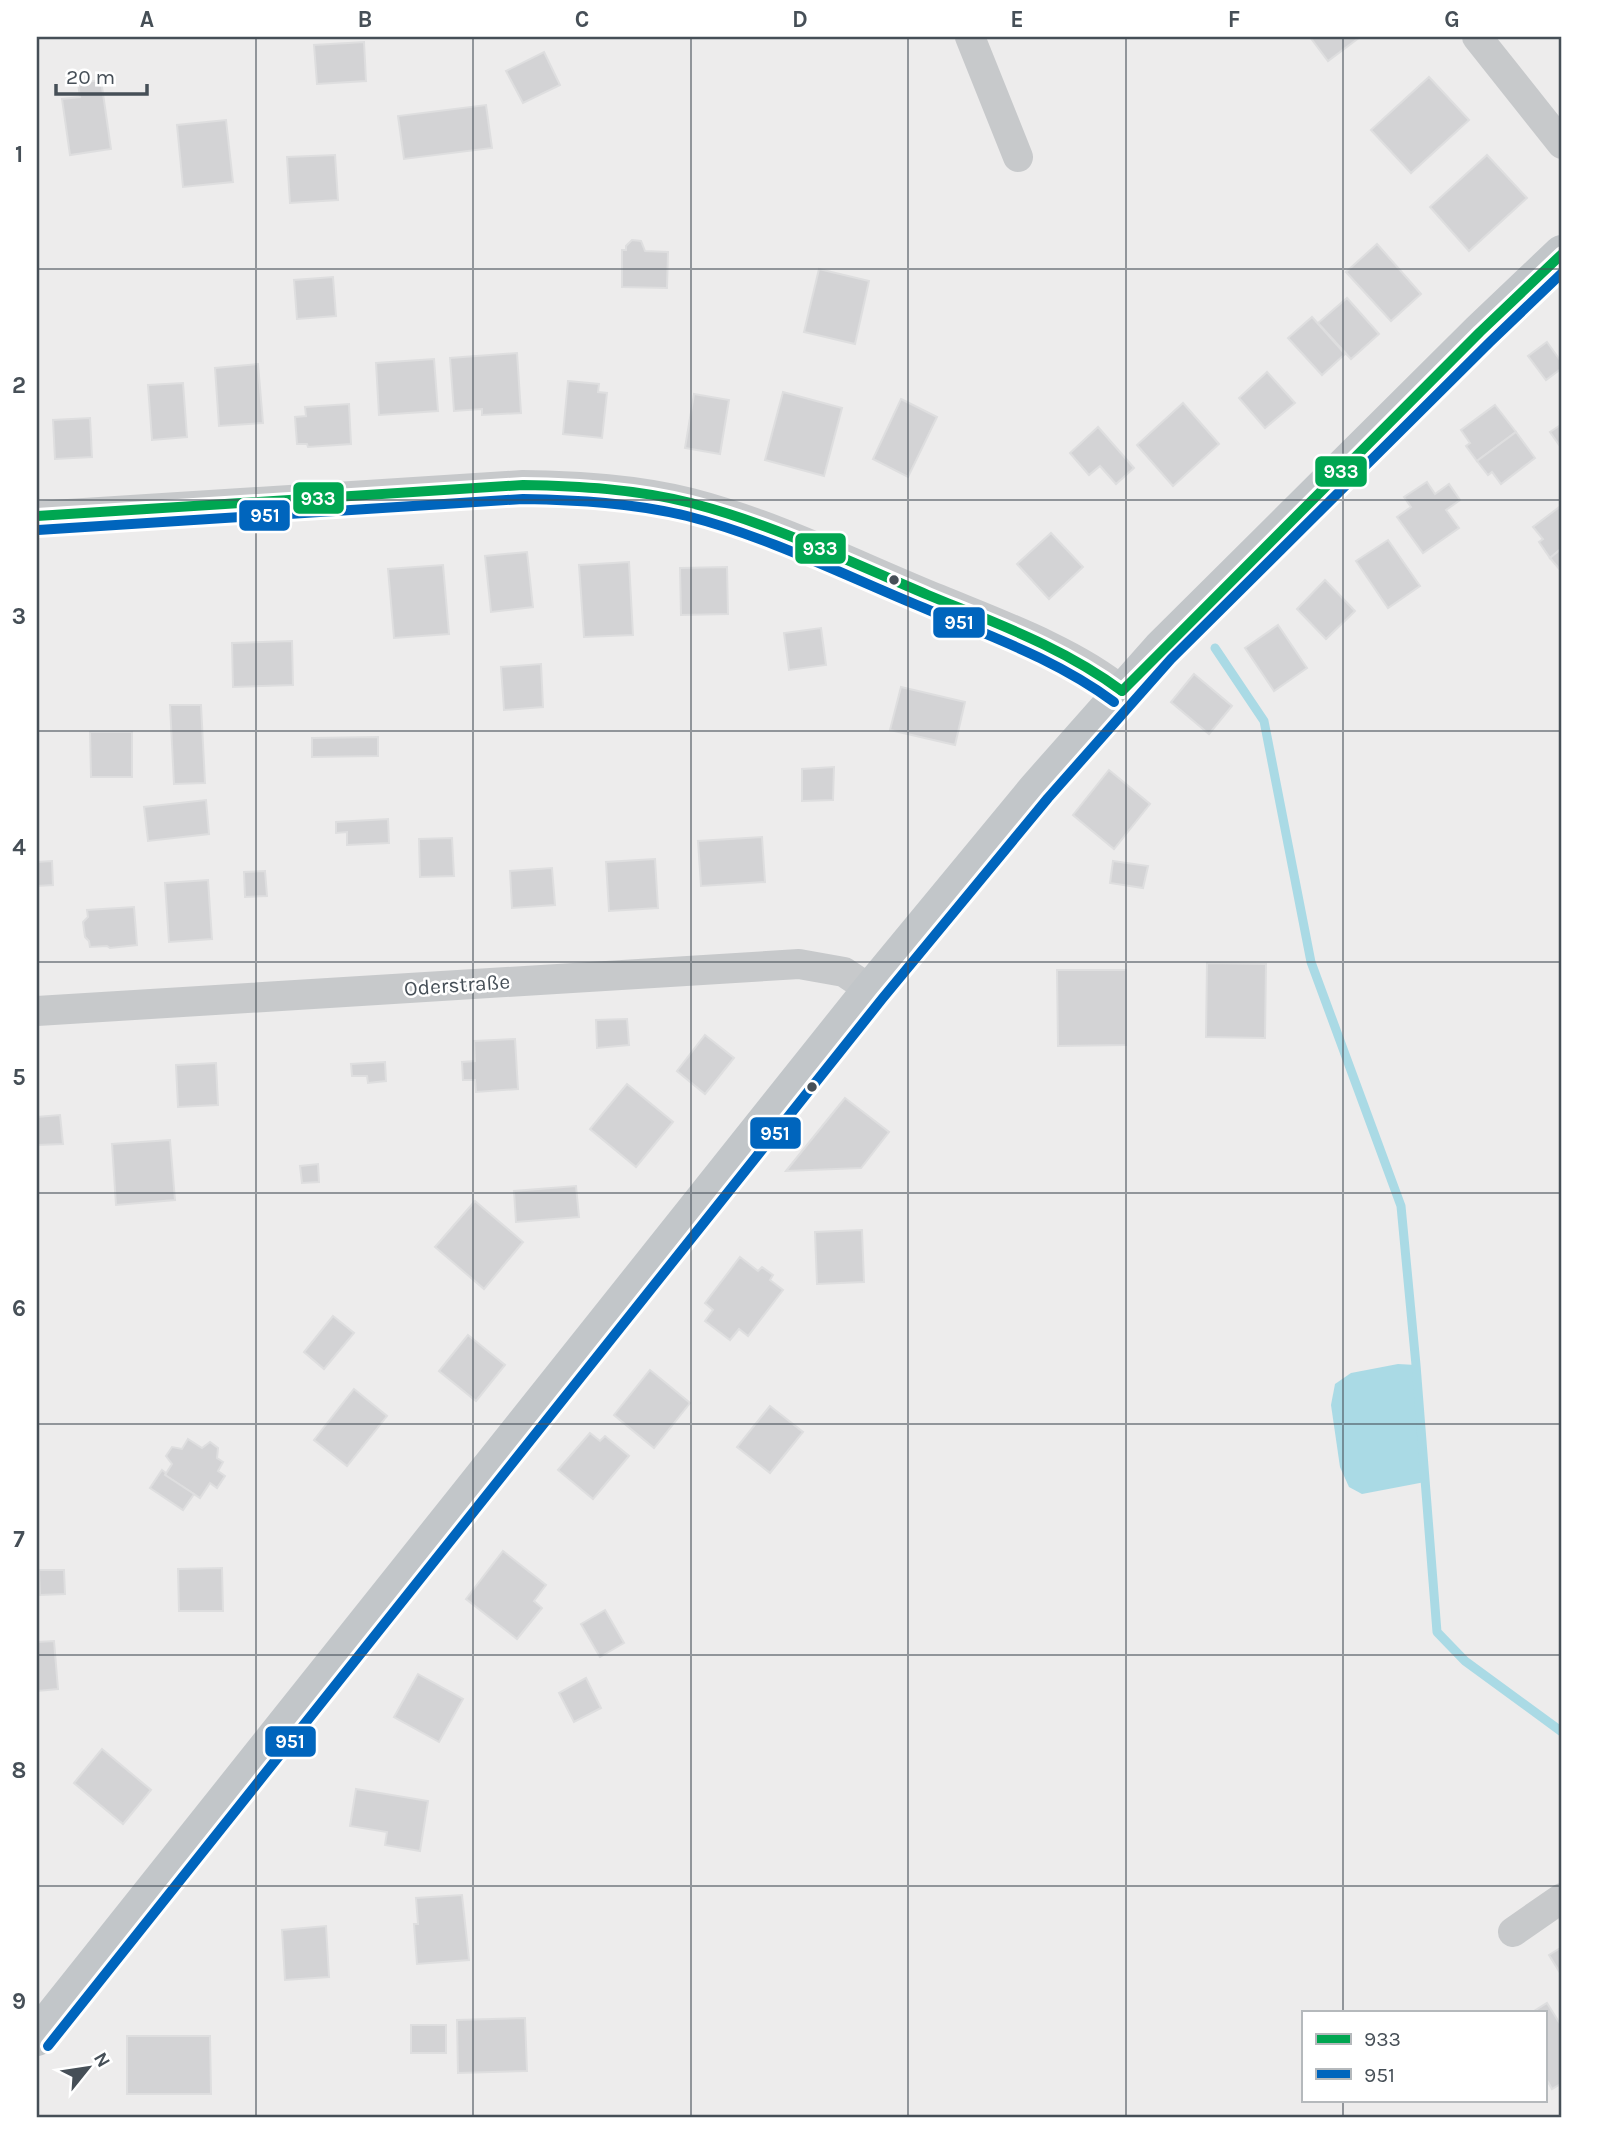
<svg xmlns="http://www.w3.org/2000/svg" width="1599" height="2155" viewBox="0 0 1599 2155" font-family="Karla,sans-serif">
	<style>
		.water { fill: #aadae5 }
		.lines { fill: none; stroke-linecap: round; stroke-linejoin: round }
		.stream { stroke: #aadae5; stroke-width: 9 }
		.building { fill: #d3d3d5; stroke: #dededf; stroke-width: 2 }
		.minor { stroke: #c7c9cb; stroke-width: 30 }
		.major { stroke: #c2c6c9; stroke-width: 38 }
		.bus-1-casing { stroke: #fff; stroke-width: 16 }
		.bus-2-casing { stroke: #fff; stroke-width: 16 }
		.bus-1 { stroke: #00a651; stroke-width: 10 }
		.bus-2 { stroke: #0065bd; stroke-width: 10 }
		.grid { fill: none; stroke: #464f57; stroke-width: 2; stroke-opacity: 0.55 }
		.bus-dot { fill: #464f57; stroke: #fff; stroke-width: 2.5 }
		.labels { text-anchor: middle; dominant-baseline: central; stroke-width: 5; stroke-linejoin: round; paint-order: stroke }
		.street-label { font-size: 21px; fill: #464f57; stroke: #fff }
		.line-badge { stroke: #fff; stroke-width: 2.5 }
		.badge-label { font-size: 19px; text-anchor: middle; font-weight: bold; fill: #fff }
		.neatline { fill: none; stroke: #464f57; stroke-width: 2.5 }
		.grid-label { font-size: 23px; text-anchor: middle; font-weight: bold; fill: #464f57 }
	</style>
	<rect width="100%" height="100%" fill="#edecec"/>
	<polygon class="water" points="1398,1364 1416,1365 1425,1482 1362,1494 1349,1487 1340,1467 1331,1405 1335,1384 1351,1373"/>
	<g class="lines">
		<polyline class="stream" points="1215,648 1264,721 1311,962 1401,1206 1416,1365 1437,1632 1465,1661 1562,1732"/>
	</g>
	<g class="building">
		<polygon points="1310,37 1360,37 1328,61"/>
		<polygon points="364,42 366,81 317,84 314,45"/>
		<polygon points="544,52 560,85 523,103 506,71"/>
		<polygon points="1429,77 1469,120 1411,173 1371,130"/>
		<polygon points="101,80 111,149 70,155 62,99 80,97 78,83"/>
		<polygon points="486,105 492,148 404,159 398,116"/>
		<polygon points="226,120 233,182 183,187 177,125"/>
		<polygon points="335,155 338,200 290,203 287,157"/>
		<polygon points="1487,155 1527,198 1469,251 1430,207"/>
		<polygon points="632,240 641,241 645,251 668,252 667,288 622,287 622,250 626,250 626,246"/>
		<polygon points="1377,244 1421,294 1391,321 1346,272"/>
		<polygon points="819,269 869,281 855,344 804,332"/>
		<polygon points="333,277 336,316 297,319 294,280"/>
		<polygon points="1347,298 1379,334 1351,359 1318,323"/>
		<polygon points="1312,317 1345,354 1322,375 1288,338"/>
		<polygon points="1547,342 1562,363 1562,368 1546,380 1528,356"/>
		<polygon points="517,353 521,413 482,415 482,409 454,411 450,358"/>
		<polygon points="434,359 438,411 379,415 376,363"/>
		<polygon points="258,364 263,423 219,426 215,368"/>
		<polygon points="1267,372 1295,403 1265,428 1239,398"/>
		<polygon points="568,381 599,384 598,392 607,393 602,438 563,434"/>
		<polygon points="183,383 187,437 152,440 148,385"/>
		<polygon points="783,392 842,408 824,476 765,460"/>
		<polygon points="694,394 729,400 720,454 685,448"/>
		<polygon points="901,399 937,417 908,477 873,459"/>
		<polygon points="1183,403 1219,444 1173,486 1137,445"/>
		<polygon points="349,404 351,444 308,447 307,444 297,444 295,417 306,416 305,407"/>
		<polygon points="1495,405 1516,432 1477,461 1466,446 1470,443 1461,430"/>
		<polygon points="90,418 92,457 55,459 53,420"/>
		<polygon points="1562,424 1562,449 1550,432"/>
		<polygon points="1098,427 1134,468 1116,484 1100,466 1089,475 1070,453"/>
		<polygon points="1516,432 1535,458 1501,484 1492,472 1488,475 1477,461"/>
		<polygon points="1427,482 1435,494 1449,484 1460,500 1446,510 1459,528 1423,553 1397,517 1411,507 1404,497"/>
		<polygon points="1562,505 1562,548 1550,558 1539,542 1543,539 1533,527"/>
		<polygon points="1051,533 1083,567 1049,599 1017,564"/>
		<polygon points="1388,540 1420,586 1388,608 1356,561"/>
		<polygon points="1562,548 1562,571 1561,571 1550,558"/>
		<polygon points="527,552 533,607 491,612 485,556"/>
		<polygon points="629,562 633,635 584,637 579,565"/>
		<polygon points="443,565 449,634 394,638 388,569"/>
		<polygon points="727,567 728,614 681,615 680,568"/>
		<polygon points="1325,580 1355,611 1326,639 1297,609"/>
		<polygon points="1278,625 1307,668 1274,691 1245,648"/>
		<polygon points="821,628 826,665 789,670 784,633"/>
		<polygon points="292,641 293,685 233,687 232,643"/>
		<polygon points="541,664 543,707 504,710 501,667"/>
		<polygon points="1194,674 1232,706 1209,734 1171,702"/>
		<polygon points="901,687 965,702 955,745 890,730"/>
		<polygon points="170,705 201,705 205,783 174,784"/>
		<polygon points="90,732 132,732 132,777 91,777"/>
		<polygon points="378,737 378,756 312,757 312,738"/>
		<polygon points="834,767 833,800 802,801 802,769"/>
		<polygon points="1109,770 1150,804 1114,849 1073,815"/>
		<polygon points="206,800 209,834 148,841 144,807"/>
		<polygon points="388,819 389,843 347,845 347,832 336,833 336,822"/>
		<polygon points="762,837 765,882 701,886 698,841"/>
		<polygon points="452,838 454,876 420,877 419,839"/>
		<polygon points="655,859 658,908 609,911 606,862"/>
		<polygon points="52,861 53,885 37,886 37,862"/>
		<polygon points="1113,861 1148,866 1143,888 1110,883"/>
		<polygon points="552,868 555,905 512,908 510,871"/>
		<polygon points="265,871 267,896 245,897 244,872"/>
		<polygon points="208,880 212,939 169,942 165,883"/>
		<polygon points="134,907 137,945 110,948 107,946 90,947 89,941 85,937 83,922 88,917 87,910"/>
		<polygon points="1207,963 1266,964 1265,1038 1206,1037"/>
		<polygon points="1057,970 1126,970 1126,1045 1058,1046"/>
		<polygon points="627,1019 629,1045 597,1048 596,1020"/>
		<polygon points="705,1035 734,1058 705,1094 677,1071"/>
		<polygon points="515,1039 518,1089 476,1092 475,1080 463,1080 462,1062 475,1061 474,1041"/>
		<polygon points="385,1062 386,1081 368,1083 367,1076 352,1076 351,1064"/>
		<polygon points="216,1063 218,1105 178,1107 176,1065"/>
		<polygon points="627,1084 673,1122 636,1167 590,1129"/>
		<polygon points="845,1098 889,1132 861,1168 786,1171"/>
		<polygon points="60,1115 63,1144 37,1145 37,1117"/>
		<polygon points="170,1140 175,1200 116,1205 112,1144"/>
		<polygon points="318,1164 319,1182 302,1183 300,1166"/>
		<polygon points="576,1186 579,1217 516,1222 514,1191"/>
		<polygon points="475,1201 523,1242 484,1289 435,1247"/>
		<polygon points="862,1230 864,1282 817,1284 815,1232"/>
		<polygon points="740,1257 758,1271 762,1267 773,1275 770,1280 783,1290 748,1336 739,1329 730,1340 705,1321 713,1310 705,1303"/>
		<polygon points="333,1316 354,1333 324,1369 304,1352"/>
		<polygon points="468,1335 505,1365 476,1401 439,1371"/>
		<polygon points="650,1370 690,1403 654,1448 614,1415"/>
		<polygon points="354,1389 387,1416 347,1466 314,1440"/>
		<polygon points="770,1406 803,1432 770,1473 737,1447"/>
		<polygon points="590,1433 600,1441 605,1436 629,1456 593,1499 558,1470"/>
		<polygon points="188,1439 202,1448 210,1442 218,1448 217,1458 223,1462 218,1471 225,1476 217,1488 210,1483 200,1498 165,1475 172,1464 166,1456 172,1447 182,1449"/>
		<polygon points="162,1470 166,1473 165,1475 194,1494 183,1510 150,1488"/>
		<polygon points="503,1551 546,1585 534,1601 542,1608 517,1639 466,1599"/>
		<polygon points="222,1568 223,1611 179,1611 178,1569"/>
		<polygon points="39,1570 64,1570 65,1594 40,1595"/>
		<polygon points="605,1610 624,1643 600,1657 581,1624"/>
		<polygon points="54,1641 58,1689 37,1691 37,1642"/>
		<polygon points="418,1674 463,1699 439,1742 394,1717"/>
		<polygon points="586,1678 601,1708 574,1722 559,1693"/>
		<polygon points="102,1749 151,1790 123,1824 74,1783"/>
		<polygon points="356,1789 428,1801 420,1851 385,1845 387,1832 350,1826"/>
		<polygon points="462,1895 469,1960 417,1964 414,1924 418,1924 416,1898"/>
		<polygon points="326,1926 329,1977 285,1980 282,1930"/>
		<polygon points="1562,1947 1562,1976 1549,1955"/>
		<polygon points="1547,2003 1562,2027 1562,2083 1552,2089 1548,2082 1545,2084 1545,2013 1531,2013"/>
		<polygon points="525,2018 527,2071 458,2073 457,2020"/>
		<rect x="411" y="2025" width="35" height="28"/>
		<polygon points="127,2036 210,2036 211,2094 127,2094"/>
	</g>
	<g class="lines">
		<g class="minor">
			<polyline points="970,37 1018,157"/>
			<polyline points="1477,37 1562,144"/>
			<path d="M 37,516 L 523,485 C 580,486 636,489 691,503 C 776,525 857,566 938,599 C 996,623 1074,651 1122,691"/>
			<polyline points="37,1011 799,964 844,972 871,990"/>
			<polyline points="1513,1932 1562,1898"/>
		</g>
		<polyline class="major" points="37,2037 871,990 1037,789 1161,649 1480,332 1562,254"/>
		<g class="bus-1-casing">
			<g id="bus-1">
				<path d="M 37,516 L 523,485 C 579,486 636,489 691,503 C 773,524 850,562 928,595 C 995,623 1063,647 1122,691"/>
				<polyline points="1122,691 1480,332 1562,254"/>
			</g>
		</g>
		<g class="bus-2-casing">
			<g id="bus-2">
				<path d="M 38,530 L 523,499 C 578,500 633,503 687,516 C 769,537 846,576 924,608 C 989,636 1056,659 1114,702"/>
				<polyline points="48,2046 882,999 1048,798 1171,659 1490,342 1562,273"/>
			</g>
		</g>
		<use href="#bus-1" class="bus-1"/>
		<use href="#bus-2" class="bus-2"/>
	</g>
	<path class="grid" d="M 256,37 L 256,2118M 473,37 L 473,2118M 691,37 L 691,2118M 908,37 L 908,2118M 1126,37 L 1126,2118M 1343,37 L 1343,2013M 37,269 L 1562,269M 37,500 L 1562,500M 37,731 L 1562,731M 37,962 L 1562,962M 37,1193 L 1562,1193M 37,1424 L 1562,1424M 37,1655 L 1562,1655M 37,1886 L 1562,1886M 1343,2101 L 1343,2118"/>
	<g class="bus-dot">
		<circle cx="894" cy="580" r="6"/>
		<circle cx="812" cy="1087" r="6"/>
	</g>
	<g class="labels">
		<g class="street-label">
			<text transform="translate(457 985) rotate(-4)">Oderstraße</text>
		</g>
	</g>
	<g class="line-badge">
		<rect x="1314" y="455" width="54" height="33" rx="7" fill="#00a651"/>
		<rect x="292" y="481" width="53" height="34" rx="7" fill="#00a651"/>
		<rect x="238" y="499" width="53" height="33" rx="7" fill="#0065bd"/>
		<rect x="794" y="532" width="53" height="33" rx="7" fill="#00a651"/>
		<rect x="932" y="606" width="54" height="33" rx="7" fill="#0065bd"/>
		<rect x="749" y="1116" width="53" height="34" rx="7" fill="#0065bd"/>
		<rect x="264" y="1725" width="53" height="33" rx="7" fill="#0065bd"/>
	</g>
	<g class="badge-label">
		<text x="1341" y="478">933</text>
		<text x="318" y="505">933</text>
		<text x="265" y="522">951</text>
		<text x="820" y="555">933</text>
		<text x="959" y="629">951</text>
		<text x="775" y="1140">951</text>
		<text x="290" y="1748">951</text>
	</g>
	<rect width="1599" height="2155" fill="none" stroke="#ffffff" stroke-width="77"/>
	<rect x="1302" y="2011" width="245" height="91" fill="#ffffff" stroke="#b5b9bc" stroke-width="2"/>
	<rect x="1316" y="2034" width="35" height="10" fill="#00a651" stroke="#b5b9bc" stroke-width="2"/>
	<text x="1364" y="2046" font-size="21" fill="#464f57">933</text>
	<rect x="1316" y="2069" width="35" height="10" fill="#0065bd" stroke="#b5b9bc" stroke-width="2"/>
	<text x="1364" y="2082" font-size="21" fill="#464f57">951</text>
	<g transform="translate(88 2068) rotate(60)" stroke="#ffffff" stroke-width="5" paint-order="stroke">
	<path d="M0-5L12 26L0 18L-12 26Z" fill="#464f57"/>
	<text y="-10" font-size="19" font-weight="bold" text-anchor="middle" fill="#464f57">N</text>
	</g>
	<path d="M56 84v10h91v-10" fill="none" stroke="#464f57" stroke-width="3.5"/>
	<text x="66" y="84" font-size="21" fill="#464f57" stroke="#ffffff" stroke-width="5" paint-order="stroke">20 m</text>
	<rect x="38" y="38" width="1522" height="2078" class="neatline"/>
	<g class="grid-label">
		<text x="147" y="27">A</text>
		<text x="365" y="27">B</text>
		<text x="582" y="27">C</text>
		<text x="800" y="27">D</text>
		<text x="1017" y="27">E</text>
		<text x="1234" y="27">F</text>
		<text x="1452" y="27">G</text>
		<text x="19" y="162">1</text>
		<text x="19" y="393">2</text>
		<text x="19" y="624">3</text>
		<text x="19" y="855">4</text>
		<text x="19" y="1085">5</text>
		<text x="19" y="1316">6</text>
		<text x="19" y="1547">7</text>
		<text x="19" y="1778">8</text>
		<text x="19" y="2009">9</text>
	</g>
</svg>
